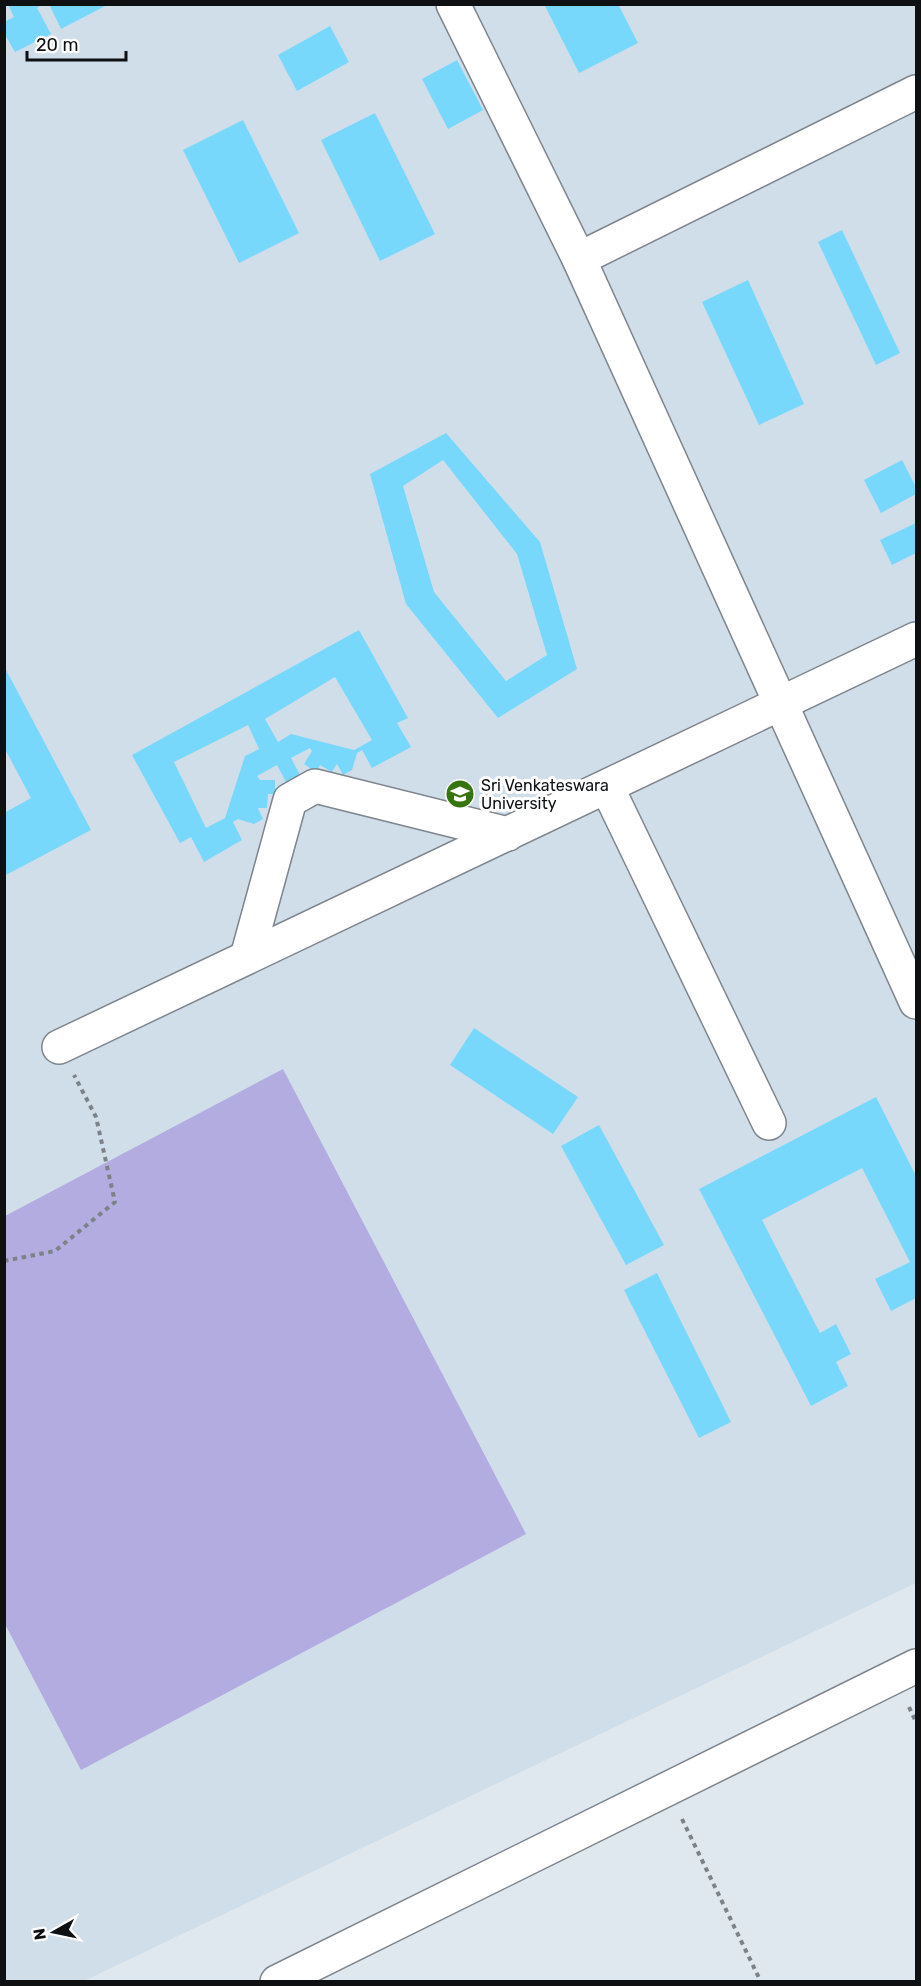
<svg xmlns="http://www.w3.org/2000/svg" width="921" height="1986" viewBox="0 0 921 1986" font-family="Rubik,sans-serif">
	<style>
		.built { fill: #d0deea }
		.green { fill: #b2ace1 }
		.building { fill: #78d8fb; fill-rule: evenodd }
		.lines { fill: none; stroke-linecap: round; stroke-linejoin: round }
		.minor-casing { stroke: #7e858c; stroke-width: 36 }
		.path { stroke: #7d8287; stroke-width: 4; stroke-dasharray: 4.5 4.5; stroke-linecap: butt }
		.minor { stroke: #fff; stroke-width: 33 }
		.labels { text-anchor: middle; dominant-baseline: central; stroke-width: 6; stroke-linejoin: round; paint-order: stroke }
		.poi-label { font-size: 16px; fill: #0e1012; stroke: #fff; text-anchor: start }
	</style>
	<rect width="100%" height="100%" fill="#e0e8ef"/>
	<polygon class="built" points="5,5 916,5 916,1583 84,1981 5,1982"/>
	<polygon class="green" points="283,1069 526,1534 81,1770 5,1624 5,1216"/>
	<g class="building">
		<polygon points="8,4 43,4 37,8 51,34 15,52 4,33 4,22 14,17"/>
		<polygon points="49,4 109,4 61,29"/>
		<polygon points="544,4 618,4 638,43 579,73"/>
		<polygon points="330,26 349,62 297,91 278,55"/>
		<polygon points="457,60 483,110 448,129 422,79"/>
		<polygon points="375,113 435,234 380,261 321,140"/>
		<polygon points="243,120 299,233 239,263 183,150"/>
		<polygon points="842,230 900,353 876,365 818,242"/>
		<polygon points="748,280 804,404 759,425 702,302"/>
		<path d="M 446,433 L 540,542 L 577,669 L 498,718 L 406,604 L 370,474 ZM 443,460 L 517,554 L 547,655 L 506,681 L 434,592 L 403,486 Z"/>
		<polygon points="902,460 916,487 916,494 881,513 864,480"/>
		<polygon points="916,523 916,553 892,565 880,540"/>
		<path d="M 359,630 L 408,718 L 397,723 L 411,747 L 372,768 L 362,750 L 357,753 L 352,770 L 343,775 L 337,764 L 332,772 L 320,765 L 316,772 L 304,764 L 312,751 L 310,748 L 291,758 L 314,801 L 300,808 L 277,765 L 257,776 L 260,780 L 275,780 L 275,794 L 268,794 L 267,808 L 258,808 L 263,819 L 254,824 L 238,819 L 233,822 L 242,840 L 204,862 L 191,837 L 180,843 L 132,755 ZM 335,677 L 372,740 L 354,750 L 291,734 L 278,742 L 265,719 ZM 248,725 L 259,749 L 245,756 L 225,818 L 206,828 L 174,762 Z"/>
		<polygon points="5,668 91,830 4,876 4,813 31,798 5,749"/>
		<polygon points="474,1028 578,1097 553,1134 450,1065"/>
		<polygon points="876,1097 916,1176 916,1298 891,1311 875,1279 910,1262 862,1168 762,1220 820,1333 836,1324 851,1354 836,1362 848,1386 811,1406 699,1189"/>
		<polygon points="599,1125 664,1245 626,1265 561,1146"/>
		<polygon points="657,1273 731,1422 699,1438 624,1290"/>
	</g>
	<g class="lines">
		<g class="minor-casing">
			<g id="minor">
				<polyline points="453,4 579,259 916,1002"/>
				<polyline points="579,259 916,92"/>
				<polyline points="607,787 769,1123"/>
				<polyline points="247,957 290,800 315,786 508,834"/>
				<polyline points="59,1047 916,639"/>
				<polyline points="277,1982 916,1666"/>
			</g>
		</g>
		<g class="path">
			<polyline points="4,1261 55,1251 115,1202 96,1117 74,1075"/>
			<polyline points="909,1707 916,1722"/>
			<polyline points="682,1819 761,1982"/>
		</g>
		<use href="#minor" class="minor"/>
	</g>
	<defs>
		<g id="university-disc" transform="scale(1.5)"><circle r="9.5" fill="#36740d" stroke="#fff"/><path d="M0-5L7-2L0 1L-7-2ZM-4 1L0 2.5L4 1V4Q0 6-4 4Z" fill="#fff"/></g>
	</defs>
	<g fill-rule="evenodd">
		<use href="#university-disc" x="460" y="794"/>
	</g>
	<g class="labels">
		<g class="poi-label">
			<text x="481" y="785">Sri Venkateswara<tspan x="481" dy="18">University</tspan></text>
		</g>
	</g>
	<rect width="921" height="1986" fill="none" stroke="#0e1012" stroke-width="12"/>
	<g transform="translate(54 1932) rotate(261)" stroke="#ffffff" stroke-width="4.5" paint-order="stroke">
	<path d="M0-4.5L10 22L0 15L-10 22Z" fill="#0e1012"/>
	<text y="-9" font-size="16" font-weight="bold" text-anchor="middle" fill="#0e1012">N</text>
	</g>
	<path d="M27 51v9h99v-9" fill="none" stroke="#0e1012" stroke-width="3"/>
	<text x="36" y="51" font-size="18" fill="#0e1012" stroke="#ffffff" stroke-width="4.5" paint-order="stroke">20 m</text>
</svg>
